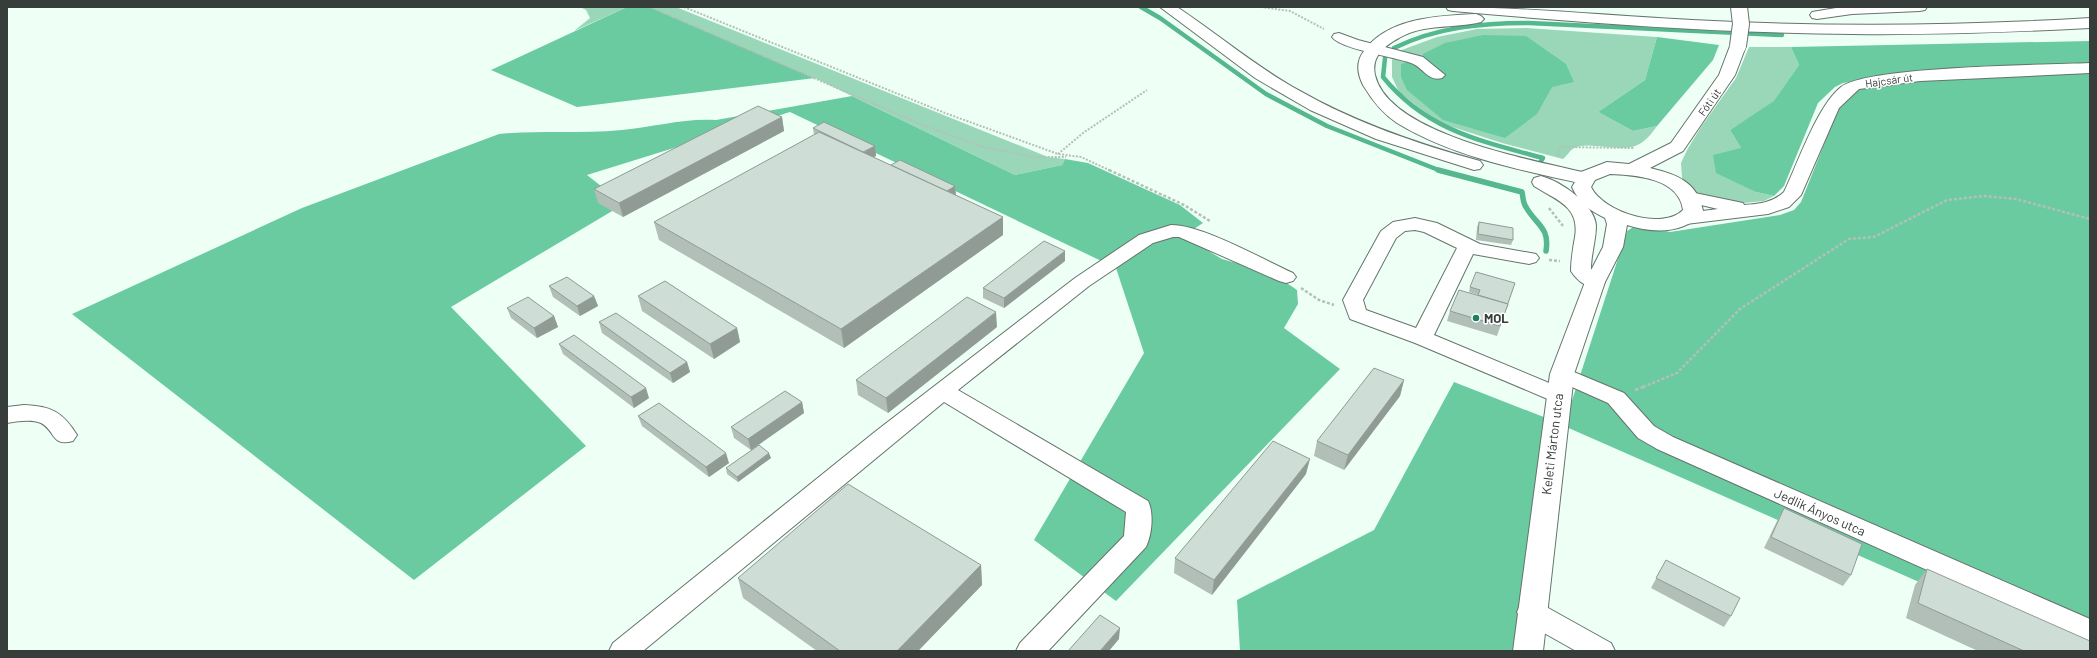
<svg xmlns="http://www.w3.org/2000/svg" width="2097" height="658" viewBox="0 0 2097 658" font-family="Barlow,sans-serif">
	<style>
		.green { fill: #9ad7b9 }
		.forest { fill: #6acba0 }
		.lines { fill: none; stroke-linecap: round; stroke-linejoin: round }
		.stream-far1 { stroke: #55b78d; stroke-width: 4.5 }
		.stream { stroke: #55b78d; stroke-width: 5.5 }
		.minor-casing { stroke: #65746c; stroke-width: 2 }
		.major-casing { stroke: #65746c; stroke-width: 2 }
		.highway-casing { stroke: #65746c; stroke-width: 2 }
		.path-far2 { stroke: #b3c0b9; stroke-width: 2; stroke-dasharray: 2 1.5; stroke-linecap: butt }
		.path-far1 { stroke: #b3c0b9; stroke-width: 2.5; stroke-dasharray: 3 2; stroke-linecap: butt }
		.path { stroke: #b3c0b9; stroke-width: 3; stroke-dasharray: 3.5 2.5; stroke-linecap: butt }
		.minor { fill: #fff; fill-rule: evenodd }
		.major { fill: #fff; fill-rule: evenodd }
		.highway { fill: #fff; fill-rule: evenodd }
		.major-bridge-casing { stroke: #65746c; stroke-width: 18; stroke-linecap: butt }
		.major-bridge { stroke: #fff; stroke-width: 16 }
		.wall { fill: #b1bfb8 }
		.shaded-wall { fill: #909b96 }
		.building { fill: #ceded6; stroke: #909b96 }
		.poi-dot { fill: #1a815c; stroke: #fff; stroke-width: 1.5 }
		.labels { text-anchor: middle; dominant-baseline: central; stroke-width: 3; stroke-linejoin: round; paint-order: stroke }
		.far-street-label { font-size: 11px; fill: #373d3a; stroke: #fff }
		.poi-label { font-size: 13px; font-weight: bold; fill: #373d3a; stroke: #fff; text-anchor: start }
		.street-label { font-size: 13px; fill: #373d3a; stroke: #fff }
	</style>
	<rect width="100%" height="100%" fill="#eefff6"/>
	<g class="green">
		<polygon points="580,7 627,7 574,31 590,18 586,10"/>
		<polygon points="650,7 676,7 1048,157 1065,159 1062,165 1015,175 815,78"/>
		<path d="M 1527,28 L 1657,37 L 1645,80 L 1598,112 L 1633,131 L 1657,126 C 1638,154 1626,148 1595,146 C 1589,145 1580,145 1574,148 C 1570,150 1567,156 1563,159 L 1502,143 L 1437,122 L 1399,92 L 1392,77 L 1392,60 L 1399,51 L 1437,37 L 1477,29 Z"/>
		<polygon points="1749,47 1791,47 1799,65 1774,102 1730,130 1741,148 1756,192 1774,196 1764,201 1744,203 1718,201 1690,190 1682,178 1681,163 1687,150 1701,127 1736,78"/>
	</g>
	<g class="forest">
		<polygon points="627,7 650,7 815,78 577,107 491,70"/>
		<polygon points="1483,35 1526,36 1566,64 1574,82 1552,87 1537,114 1505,138 1443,120 1407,90 1401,77 1401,64 1407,62 1421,68 1423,54 1445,43"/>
		<polygon points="1657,37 1719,45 1713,60 1657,126 1633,131 1598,112 1645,80"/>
		<polygon points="2090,41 2090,64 1875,77 1843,83 1835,87 1818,103 1784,186 1774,196 1756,192 1716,173 1713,155 1741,148 1730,130 1774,101 1799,65 1791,47"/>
		<polygon points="2090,72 2090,651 2076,651 1564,426 1519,651 1240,651 1237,600 1374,530 1454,382 1564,425 1627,231 1638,224 1670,232 1780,215 1794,210 1801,202 1839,107 1859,88 1896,81"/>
		<path d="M 852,96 L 1015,175 L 1062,165 L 1065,159 L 1088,163 L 1180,205 L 1203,223 L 1183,236 L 1222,259 L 1272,273 L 1297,290 L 1298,304 L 1284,328 L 1340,369 L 1116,601 L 1034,540 L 1144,353 L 1116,268 L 790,112 L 587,175 L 624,204 L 451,307 L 586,446 L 414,580 L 72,314 L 302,208 L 499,134 C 540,130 581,134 622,130 C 654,127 684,118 716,120 Z"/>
	</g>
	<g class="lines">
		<g class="stream-far1">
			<polyline points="1141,7 1160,18 1266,94 1327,126 1441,171"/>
			<path d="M 1394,48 C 1437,27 1482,23 1529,23 L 1782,35"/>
			<path d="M 1385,58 L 1383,77 C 1426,130 1480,141 1543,158 L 1541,161"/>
		</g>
		<path class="stream" d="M 1438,170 L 1522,192 C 1523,197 1523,203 1526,207 C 1536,225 1550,227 1546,251"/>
		<g class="minor-casing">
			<g id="minor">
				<path d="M 1339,33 L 1358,40 L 1423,57 L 1445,75 L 1442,78 C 1428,82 1423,67 1411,63 C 1395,57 1340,49 1332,37 L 1334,34 Z"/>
				<path d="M 2090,63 L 2090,73 L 1920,81 L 1859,89 L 1839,108 L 1801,195 L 1789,207 L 1768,214 L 1686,224 L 1679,222 L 1677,218 L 1679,214 L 1718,209 L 1684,201 L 1681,197 L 1684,193 L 1690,192 L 1743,203 L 1744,205 C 1759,204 1772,203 1784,192 C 1798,163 1817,106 1841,87 C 1867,66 2047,65 2090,63 Z"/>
				<path d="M 1415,218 L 1437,223 L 1480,244 L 1536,254 L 1539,258 L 1536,262 L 1529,264 L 1473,254 L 1434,335 L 1566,390 L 1569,395 L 1566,400 L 1558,403 L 1550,400 L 1415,343 L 1350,319 L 1343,300 L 1381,231 L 1393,222 ZM 1415,230 L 1424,232 L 1457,248 L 1416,328 L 1366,310 L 1363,300 L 1396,238 L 1405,231 Z"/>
				<path d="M 1171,225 C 1203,225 1262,259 1293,273 L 1296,277 L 1293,281 L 1286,283 L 1279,281 L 1179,237 L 1173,237 L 1153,243 L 1089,286 L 958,390 L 1148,501 C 1154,513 1152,535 1146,547 L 1048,651 L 1016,651 L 1020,643 L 1124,536 L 1126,512 L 944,402 L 643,651 L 609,651 L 613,643 L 876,431 L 1075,278 L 1139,235 Z"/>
				<polygon points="1562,367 1624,393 1654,426 1673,437 2090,619 2090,643 1657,449 1638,438 1608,403 1554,379 1551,374 1554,369"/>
				<path d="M 24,405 C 51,406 63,412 77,435 L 73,441 C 51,447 56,431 41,423 C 32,419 17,421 7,423 L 7,407 Z"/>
				<polygon points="1531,601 1541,604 1611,643 1615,651 1576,651 1521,620 1517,612 1521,604"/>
			</g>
		</g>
		<g class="major-casing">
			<path id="major" d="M 1738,41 L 1744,43 L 1746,46 L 1735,75 L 1683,151 L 1650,168 C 1676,174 1698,182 1703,211 C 1686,235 1652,233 1627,225 L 1623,247 L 1605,282 L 1574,374 L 1543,651 L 1513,651 L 1550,374 L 1585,282 L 1603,247 L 1607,224 L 1605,218 C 1589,210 1579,203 1572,187 L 1581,172 L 1607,162 L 1629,164 L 1671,143 L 1719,75 L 1730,46 L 1732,43 ZM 1610,174 C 1636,175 1679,178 1683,210 C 1662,231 1603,212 1591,187 L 1595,180 Z"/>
		</g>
		<g class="highway-casing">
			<g id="highway">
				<path d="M 1160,7 L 1177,7 C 1218,34 1256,67 1300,91 C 1356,123 1418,144 1480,161 L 1483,165 L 1480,169 L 1474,170 L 1376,139 L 1310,110 L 1255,78 Z"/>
				<path d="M 1446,7 C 1528,7 1609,16 1692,20 C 1825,27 1957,26 2090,18 L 2090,28 C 2011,32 1932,35 1853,34 C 1719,33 1586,23 1453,11 L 1448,10 Z"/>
				<polygon points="1842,7 1927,7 1925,10 1920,11 1852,14 1817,19 1812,18 1810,15 1812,12"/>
				<path d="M 1476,14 L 1481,16 L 1484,19 L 1481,22 C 1454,29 1425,23 1399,38 C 1384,46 1371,57 1375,75 C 1389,136 1539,161 1591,174 L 1593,178 L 1591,182 L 1584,184 C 1521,170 1453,157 1397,123 C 1382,113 1372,100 1363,85 C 1357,73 1356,61 1364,51 C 1388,17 1439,16 1476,14 Z"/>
				<path d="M 1541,176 C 1560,181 1595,204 1596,226 C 1596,240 1591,254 1591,269 L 1605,282 L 1602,287 C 1589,290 1578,282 1571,271 C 1571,259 1573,248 1575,237 C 1580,206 1556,200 1534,186 L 1532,182 L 1534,178 Z"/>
			</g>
		</g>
		<g class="path-far2">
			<polyline points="650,7 920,124 983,147 1035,157 1066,157"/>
			<polyline points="684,7 945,113 1058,154 1081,157 1111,171"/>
			<polyline points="1261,7 1290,11 1324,29"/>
			<polyline points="1058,154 1083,133 1147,90"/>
			<polyline points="1558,156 1560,147 1634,148"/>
		</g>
		<g class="path-far1">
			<polyline points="1109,170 1184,205 1210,221"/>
			<polyline points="1549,208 1563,226"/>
			<polyline points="1549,260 1560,261"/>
			<polyline points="1301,288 1319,300 1334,305"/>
			<polyline points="1643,387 1677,373 1740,309 1849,239 1874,237 1947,200 1984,196 2016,199 2090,219"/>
		</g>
		<polyline class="path" points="1635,390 1646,386"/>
		<use href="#minor" class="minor"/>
		<use href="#major" class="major"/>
		<use href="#highway" class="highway"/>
		<g class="major-bridge-casing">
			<polyline id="major-bridge" points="1738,46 1741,24 1739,7"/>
		</g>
		<use href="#major-bridge" class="major-bridge"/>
	</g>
	<g class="wall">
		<polygon points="782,117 784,131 623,217 598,203 594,189"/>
		<polygon points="813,128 875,146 876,156 873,157 891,165 955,186 956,195 1003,217 1003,235 844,348 659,240 654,222 814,135"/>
		<polygon points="1479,222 1513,240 1511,245 1476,240 1477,227"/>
		<polygon points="1065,261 1004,308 983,298 983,288"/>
		<polygon points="1515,283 1497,336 1447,321 1450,311 1478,295 1479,295 1469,292 1470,287"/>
		<polygon points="549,286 594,296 598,306 580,316 553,297"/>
		<polygon points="638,296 737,328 740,342 714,359 642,311"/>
		<polygon points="507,308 554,316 558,327 537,338 511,318"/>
		<polygon points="599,322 687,362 690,372 673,383 602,333"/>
		<polygon points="997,327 888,413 858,395 856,380"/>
		<polygon points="559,344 649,398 634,408 563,354"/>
		<polygon points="1404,380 1400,396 1344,470 1314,456 1317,441"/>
		<polygon points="802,402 804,413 751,450 734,438 731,427"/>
		<polygon points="638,416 729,463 709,477 642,426"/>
		<polygon points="771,458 738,482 727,474 726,468"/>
		<polygon points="1306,474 1212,595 1174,573 1175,558"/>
		<polygon points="1784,508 1851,575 1843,586 1764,548 1778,519"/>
		<polygon points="1666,560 1731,616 1724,627 1651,588"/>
		<polygon points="981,565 982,585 918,651 817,651 743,598 738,578"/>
		<polygon points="1927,569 2090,651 1978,651 1906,618 1915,585"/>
	</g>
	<g class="shaded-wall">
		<polygon points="782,117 784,131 623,217 619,203"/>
		<polygon points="875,146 876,156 864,162 863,153"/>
		<polygon points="955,186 956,196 943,194"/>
		<polygon points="1003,217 1003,235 844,348 841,329"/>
		<polygon points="1065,251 1065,261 1004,308 1004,298"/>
		<polygon points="594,296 598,306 580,316 577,306"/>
		<polygon points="996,312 997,327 888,413 886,398"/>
		<polygon points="554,316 558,327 537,338 534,328"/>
		<polygon points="737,328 740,342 714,359 710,344"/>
		<polygon points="687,362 690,372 673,383 670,373"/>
		<polygon points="1404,380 1400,396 1344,470 1348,455"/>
		<polygon points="646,388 649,398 634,408 631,397"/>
		<polygon points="802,402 804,413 751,450 748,439"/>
		<polygon points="726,453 729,463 709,477 706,467"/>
		<polygon points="769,453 771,458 738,482 737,477"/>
		<polygon points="1310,459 1306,474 1212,595 1214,580"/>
		<polygon points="981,565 982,585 918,651 897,651"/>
		<polygon points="1120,628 1119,639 1109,651 1100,651"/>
	</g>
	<g class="building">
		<polygon points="758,106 782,117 619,203 594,189"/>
		<polygon points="824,122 875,146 863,152 813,128"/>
		<polygon points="819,132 1003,217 841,329 654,222"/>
		<polygon points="900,160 955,186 947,191 891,165"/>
		<polygon points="1479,222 1513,228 1513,240 1478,234"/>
		<polygon points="1044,241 1065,251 1004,298 983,288"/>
		<polygon points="1476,272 1515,283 1506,309 1508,304 1478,295 1480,290 1470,287"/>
		<polygon points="567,277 594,296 577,306 549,286"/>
		<polygon points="665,281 737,328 710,344 638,296"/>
		<polygon points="1459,290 1508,304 1500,326 1450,311"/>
		<polygon points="528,297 554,316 534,328 507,308"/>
		<polygon points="967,297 996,312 886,398 856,380"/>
		<polygon points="616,313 687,362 670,373 599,322"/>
		<polygon points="574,335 646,388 631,397 559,344"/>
		<polygon points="1374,368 1404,380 1348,455 1317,441"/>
		<polygon points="785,391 802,402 748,439 731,427"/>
		<polygon points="659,403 726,453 706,467 638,416"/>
		<polygon points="1273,441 1310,459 1214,580 1175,558"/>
		<polygon points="759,445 769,453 737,477 726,468"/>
		<polygon points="848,484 981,565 897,651 840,651 738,578"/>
		<polygon points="1784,508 1862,544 1851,575 1771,537"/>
		<polygon points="1666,560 1740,598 1731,616 1656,578"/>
		<polygon points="1927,569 2090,641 2090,651 2024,651 1918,603"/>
		<polygon points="1100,615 1120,628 1100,651 1068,651"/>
	</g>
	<circle class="poi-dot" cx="1476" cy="318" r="4"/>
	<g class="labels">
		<g class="far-street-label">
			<text transform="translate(1889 80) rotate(-8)">Hajcsár út</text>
			<text transform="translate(1709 102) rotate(-55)">Fóti út</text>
		</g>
		<g class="poi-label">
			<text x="1484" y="318">MOL</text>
		</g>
		<g class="street-label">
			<text transform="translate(1552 444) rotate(-83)">Keleti Márton utca</text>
			<text transform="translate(1820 512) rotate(24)">Jedlik Ányos utca</text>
		</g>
	</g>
	<rect width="2097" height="658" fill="none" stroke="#373d3a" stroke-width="16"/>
</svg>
